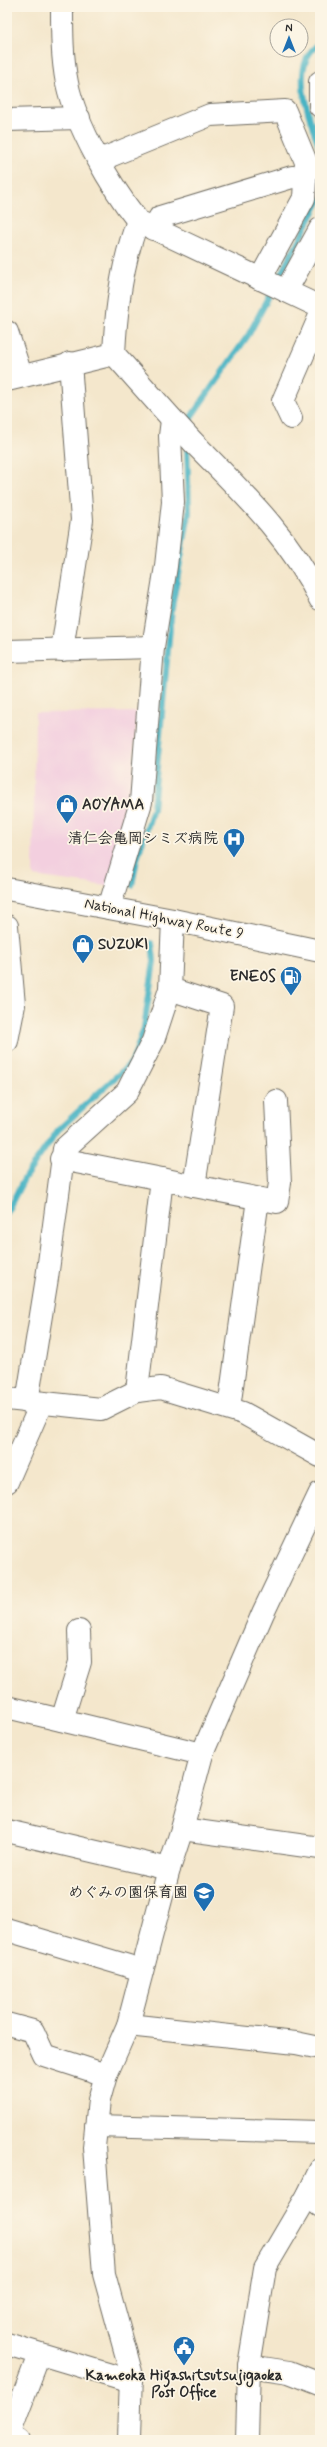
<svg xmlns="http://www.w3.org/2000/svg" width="327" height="2447" viewBox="0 0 327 2447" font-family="Mynerve,'Klee One',sans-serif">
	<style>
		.built { fill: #f3cfdf }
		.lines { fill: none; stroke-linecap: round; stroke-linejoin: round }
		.stream { stroke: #48b4c4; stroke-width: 6 }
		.street-casing { stroke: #716d63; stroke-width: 24 }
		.secondary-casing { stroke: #716d63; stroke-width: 24 }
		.highway-casing { stroke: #716d63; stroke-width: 24 }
		.street { stroke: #fff; stroke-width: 22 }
		.secondary { stroke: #fff; stroke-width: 22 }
		.highway { stroke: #fff; stroke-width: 22 }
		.labels { text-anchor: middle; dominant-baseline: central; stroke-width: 3.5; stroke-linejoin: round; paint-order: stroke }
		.poi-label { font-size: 15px; font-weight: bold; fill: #2b2b2b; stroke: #fcf5e5; text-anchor: end }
		.street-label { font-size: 15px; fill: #2b2b2b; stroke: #fcf5e5 }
	</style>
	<rect width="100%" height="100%" fill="#fcf5e5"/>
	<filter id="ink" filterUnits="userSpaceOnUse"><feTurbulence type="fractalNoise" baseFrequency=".025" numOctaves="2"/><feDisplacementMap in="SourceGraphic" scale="8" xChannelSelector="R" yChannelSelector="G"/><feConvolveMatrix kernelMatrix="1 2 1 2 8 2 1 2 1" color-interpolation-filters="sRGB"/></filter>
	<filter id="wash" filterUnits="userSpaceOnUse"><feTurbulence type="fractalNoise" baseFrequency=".012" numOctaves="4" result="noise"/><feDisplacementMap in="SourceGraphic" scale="16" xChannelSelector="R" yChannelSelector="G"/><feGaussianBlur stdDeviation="0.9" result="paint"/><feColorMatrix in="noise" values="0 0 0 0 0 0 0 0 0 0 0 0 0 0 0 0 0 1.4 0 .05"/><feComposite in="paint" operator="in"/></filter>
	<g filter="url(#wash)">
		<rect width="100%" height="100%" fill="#f4e7cc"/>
		<polygon class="built" points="137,712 130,812 107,886 33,876 35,713"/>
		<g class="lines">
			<g class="stream">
				<path d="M 320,43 C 286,66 311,120 320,150"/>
				<polyline points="189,431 191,417 249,334 320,200"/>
				<polyline points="132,885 137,859 153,809 172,607 189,513 187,444"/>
				<polyline points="7,1212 25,1177 58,1130 132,1062 144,1028 154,961 152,943"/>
			</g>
		</g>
	</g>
	<g filter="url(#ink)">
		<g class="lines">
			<g class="street-casing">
				<g id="street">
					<path d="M 62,7 C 62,32 62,58 67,83 C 76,126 111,187 138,221 L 320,307"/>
					<polyline points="320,82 320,106"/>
					<polyline points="7,120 79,118"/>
					<polyline points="100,160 210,115 285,111 306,162 304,198 260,279"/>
					<path d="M 138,221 C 122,262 116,310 114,354 C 140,383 166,413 193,442 C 241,491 290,537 320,599"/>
					<polyline points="153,229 160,217 292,177 305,178"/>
					<polyline points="286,291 320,229"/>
					<polyline points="7,332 21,375"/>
					<polyline points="7,380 114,354"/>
					<polyline points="291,418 283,401 320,316"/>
					<polyline points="62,650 82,520 70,363"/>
					<polyline points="7,651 153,647"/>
					<polyline points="109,908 141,802 153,647 166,566 173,502 170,436 172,420"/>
					<polyline points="7,926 14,1005 7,1041"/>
					<polyline points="61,1159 162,1179"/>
					<polyline points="194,1186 277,1202 280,1183 276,1101"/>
					<polyline points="137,1391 162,1179 194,1186 222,1006 170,989 173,920"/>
					<polyline points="7,1399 101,1409 137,1391 161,1388 243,1413 320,1456"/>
					<polyline points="27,1402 47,1278 64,1149 127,1092 153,1041 170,989"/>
					<polyline points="229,1408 258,1199"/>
					<polyline points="7,1482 41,1404"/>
					<polyline points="7,1707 202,1754"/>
					<polyline points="62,1720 80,1662 79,1631"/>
					<polyline points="182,1829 320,1848"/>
					<polyline points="7,1831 169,1869"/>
					<polyline points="7,1930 142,1970"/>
					<polyline points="7,2024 33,2031 44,2055 106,2075"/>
					<polyline points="128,2025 296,2043 320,2048"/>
					<polyline points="96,2126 320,2132"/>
					<polyline points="320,2191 308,2195 320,2206"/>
					<polyline points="7,2344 131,2381"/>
					<polyline points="249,2366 289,2372 320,2384"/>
					<polyline points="7,2439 39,2355"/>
					<polyline points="129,2440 131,2372 104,2274 94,2147 99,2100 106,2075 128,2025 169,1869 182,1829 202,1754 263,1613 320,1493"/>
				</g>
			</g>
			<g class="secondary-casing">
				<g id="secondary">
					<polyline points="7,2432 19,2440"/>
					<polyline points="247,2440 249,2366 265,2268 308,2195 320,2170"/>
				</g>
			</g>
			<g class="highway-casing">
				<polyline id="highway" points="7,889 173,920 320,951"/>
			</g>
			<use href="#street" class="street"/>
			<use href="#secondary" class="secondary"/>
			<use href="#highway" class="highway"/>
		</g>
	</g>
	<defs>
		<g id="shop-pin" transform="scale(1.15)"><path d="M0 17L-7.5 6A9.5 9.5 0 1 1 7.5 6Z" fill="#1f6fb2" stroke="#fcf5e5"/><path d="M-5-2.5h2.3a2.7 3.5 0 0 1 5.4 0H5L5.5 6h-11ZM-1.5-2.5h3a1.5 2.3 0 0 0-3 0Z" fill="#fff"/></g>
		<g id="hospital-pin" transform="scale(1.15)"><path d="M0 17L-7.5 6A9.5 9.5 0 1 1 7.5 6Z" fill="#1f6fb2" stroke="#fcf5e5"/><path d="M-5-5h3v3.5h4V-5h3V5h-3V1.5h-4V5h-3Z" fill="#fff"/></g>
		<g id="fuel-pin" transform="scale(1.15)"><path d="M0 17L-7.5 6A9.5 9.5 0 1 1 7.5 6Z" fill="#1f6fb2" stroke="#fcf5e5"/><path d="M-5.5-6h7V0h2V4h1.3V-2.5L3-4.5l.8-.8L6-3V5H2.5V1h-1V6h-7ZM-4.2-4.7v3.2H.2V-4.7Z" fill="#fff"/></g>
		<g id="school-pin" transform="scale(1.15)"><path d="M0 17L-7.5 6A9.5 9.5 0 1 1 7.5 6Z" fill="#1f6fb2" stroke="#fcf5e5"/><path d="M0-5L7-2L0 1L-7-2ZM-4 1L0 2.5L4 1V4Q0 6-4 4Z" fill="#fff"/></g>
		<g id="civic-pin" transform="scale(1.15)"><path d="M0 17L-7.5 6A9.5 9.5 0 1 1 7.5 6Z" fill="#1f6fb2" stroke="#fcf5e5"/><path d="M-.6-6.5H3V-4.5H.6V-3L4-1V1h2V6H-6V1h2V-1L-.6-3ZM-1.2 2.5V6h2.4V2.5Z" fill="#fff"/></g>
	</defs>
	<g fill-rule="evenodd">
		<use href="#shop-pin" x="67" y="805"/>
		<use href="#hospital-pin" x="234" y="839"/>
		<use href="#shop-pin" x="83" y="945"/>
		<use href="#fuel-pin" x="291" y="977"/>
		<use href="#school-pin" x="204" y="1893"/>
		<use href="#civic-pin" x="184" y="2347"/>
	</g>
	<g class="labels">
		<g class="poi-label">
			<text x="82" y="805" text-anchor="start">AOYAMA</text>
			<text x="218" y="839">清仁会亀岡シミズ病院</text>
			<text x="98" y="945" text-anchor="start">SUZUKI</text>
			<text x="276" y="977">ENEOS</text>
			<text x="188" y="1893">めぐみの園保育園</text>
			<text x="184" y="2376" text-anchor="middle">Kameoka Higashitsutsujigaoka<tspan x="184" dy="17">Post Office</tspan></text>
		</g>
		<g class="street-label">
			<text transform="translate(164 919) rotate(11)">National Highway Route 9</text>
		</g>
	</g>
	<rect width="327" height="2447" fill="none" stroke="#fcf5e5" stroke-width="24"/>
	<g transform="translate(289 38)"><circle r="19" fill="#fcf5e5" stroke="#a8a49b"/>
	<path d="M0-3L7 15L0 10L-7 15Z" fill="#1f6fb2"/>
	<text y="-6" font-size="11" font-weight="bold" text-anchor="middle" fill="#2b2b2b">N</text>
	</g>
</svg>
